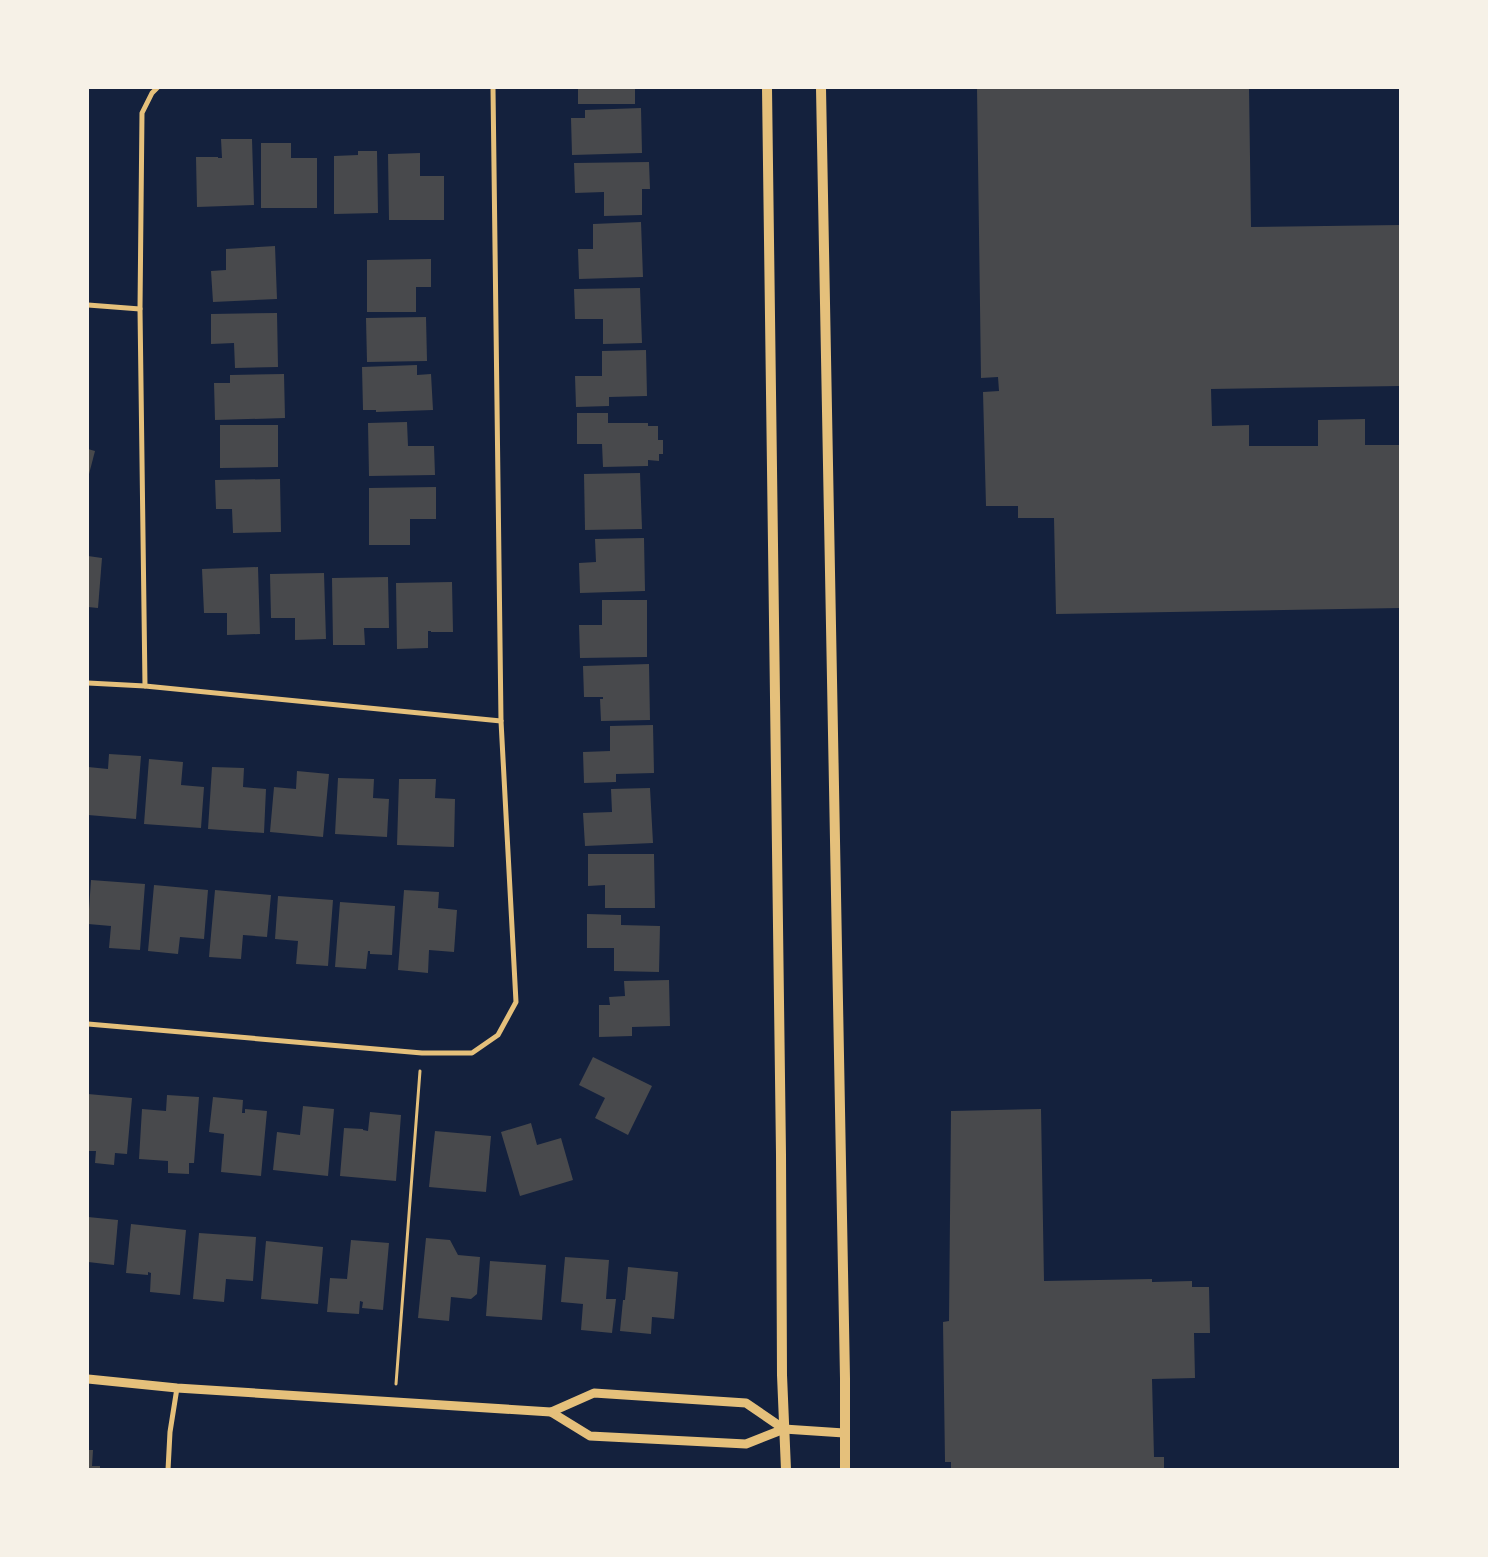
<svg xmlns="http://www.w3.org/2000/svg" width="1488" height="1557" viewBox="0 0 1488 1557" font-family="Barlow,sans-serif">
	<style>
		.building { fill: #48494c }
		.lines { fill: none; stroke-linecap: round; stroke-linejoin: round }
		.path { stroke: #e5c07b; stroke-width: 3 }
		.minor { stroke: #e5c07b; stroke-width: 5 }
		.tertiary { stroke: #e5c07b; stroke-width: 9 }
		.secondary { stroke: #e5c07b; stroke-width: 10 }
	</style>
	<rect width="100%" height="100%" fill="#14213d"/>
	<g class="building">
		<rect x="578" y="88" width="57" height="16"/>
		<polygon points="977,88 1249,88 1251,227 1400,225 1400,386 1211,389 1212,426 1249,425 1249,446 1318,446 1318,420 1365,419 1365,445 1400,445 1400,608 1056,614 1054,518 1018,518 1018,506 986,506 983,392 999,391 998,377 981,378"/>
		<polygon points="641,108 642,153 572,155 571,118 585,118 585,110"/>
		<polygon points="221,139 252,139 254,205 197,207 196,157 218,157 218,158 222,158"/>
		<polygon points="261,143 291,143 291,158 317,158 317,208 261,208"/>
		<polygon points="358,151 377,151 378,213 334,214 334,156 358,155"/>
		<polygon points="420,153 420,176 444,176 444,220 389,220 388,154"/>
		<polygon points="649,162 650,189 642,189 642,215 604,216 604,192 575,193 574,163"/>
		<polygon points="641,222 643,277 579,279 578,249 593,249 593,224"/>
		<polygon points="275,246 277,299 213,302 211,271 226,270 226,249"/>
		<polygon points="431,259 431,287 416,287 416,312 367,312 367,260"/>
		<polygon points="640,288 642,343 603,344 603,319 575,319 574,289"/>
		<polygon points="277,313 278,367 235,368 234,343 211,344 211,314"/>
		<polygon points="426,317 427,361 367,362 366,318"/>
		<polygon points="646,350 647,396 609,397 609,406 576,407 575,376 602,376 602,351"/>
		<polygon points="417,365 417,375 431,374 433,410 376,412 376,410 363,410 362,367"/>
		<polygon points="284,374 285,418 215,420 214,383 230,383 230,375"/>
		<polygon points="577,413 608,413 608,423 648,423 648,426 658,426 658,440 663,440 663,454 659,454 659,461 648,460 648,466 603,467 602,444 577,444"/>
		<polygon points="407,422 408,446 434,446 435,475 369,476 368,423"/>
		<polygon points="220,425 278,425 278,467 220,468"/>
		<polygon points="88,449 95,451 88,478"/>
		<polygon points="640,473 642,529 585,530 584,474"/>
		<polygon points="280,479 281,532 233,533 232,509 216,509 215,480"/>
		<polygon points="436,487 436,519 410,519 410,545 369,545 369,488"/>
		<polygon points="644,538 645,591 580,593 579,563 596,562 595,539"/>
		<polygon points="88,556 102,558 98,608 88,607"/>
		<polygon points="258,567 260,634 227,635 227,613 204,613 202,569"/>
		<polygon points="324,573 326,639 295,640 295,618 271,618 270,574"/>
		<polygon points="388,577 389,628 364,628 365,645 333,645 332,578"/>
		<polygon points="452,582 453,632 431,632 431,631 428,631 428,648 397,649 396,583"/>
		<polygon points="602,600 647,600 647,657 580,658 579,625 602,625"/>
		<polygon points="649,664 650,720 601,721 600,699 603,699 603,697 584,697 583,666"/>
		<polygon points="653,725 654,773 616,774 616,782 584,783 583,752 610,751 610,726"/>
		<polygon points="109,754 141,756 136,819 88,815 88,767 108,769"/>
		<polygon points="149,759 183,762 181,785 204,787 201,828 144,824"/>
		<polygon points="212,767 244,768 243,787 266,789 264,833 208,829"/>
		<polygon points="297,771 329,774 323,837 270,832 274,787 296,789"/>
		<polygon points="338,778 374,779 373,798 389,799 387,837 335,834"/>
		<polygon points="399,779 436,779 435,798 455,799 454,847 397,845"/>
		<polygon points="650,788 653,843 585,846 583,813 612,812 611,789"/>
		<polygon points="588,854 654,854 655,908 605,908 605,885 588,886"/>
		<polygon points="91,880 145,884 140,950 109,948 111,926 88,924"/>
		<polygon points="154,885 208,890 204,939 180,937 178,954 148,951"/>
		<polygon points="215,890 271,895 267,937 243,935 241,959 209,957"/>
		<polygon points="404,890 439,892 438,908 457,910 454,952 429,950 428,973 398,970"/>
		<polygon points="278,896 333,900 328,966 296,964 298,941 275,939"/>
		<polygon points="340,902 395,906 392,955 370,954 370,951 368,951 366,969 335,967"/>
		<polygon points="587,914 621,915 621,925 660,926 659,972 614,971 614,948 587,948"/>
		<polygon points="669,980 670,1026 632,1027 632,1036 599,1037 599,1005 610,1005 609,997 625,996 624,981"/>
		<polygon points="593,1057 652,1086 628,1135 595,1118 605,1098 579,1085"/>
		<polygon points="88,1094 132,1098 127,1154 115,1153 114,1165 95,1163 96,1151 88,1151"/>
		<polygon points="167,1095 199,1097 194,1163 189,1163 189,1174 168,1173 168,1161 139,1159 142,1109 166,1111"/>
		<polygon points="213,1097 243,1100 242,1113 245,1113 245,1109 267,1111 261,1176 221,1172 224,1134 209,1132"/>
		<polygon points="303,1106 334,1109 328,1176 273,1170 277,1132 300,1135"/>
		<polygon points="1041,1109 1044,1281 1152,1279 1152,1282 1192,1281 1192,1287 1209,1287 1210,1333 1194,1333 1195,1378 1152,1379 1154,1457 1164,1457 1164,1468 1154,1468 1154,1470 951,1470 951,1462 945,1462 943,1322 949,1321 951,1111"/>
		<polygon points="370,1112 401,1115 396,1181 340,1176 344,1128 363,1129 363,1130 368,1131"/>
		<polygon points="531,1123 537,1145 561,1138 573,1180 520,1196 501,1132"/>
		<polygon points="435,1131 491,1136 486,1192 429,1187"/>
		<polygon points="88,1217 118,1220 114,1265 88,1262"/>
		<polygon points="131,1224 186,1230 180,1295 150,1292 151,1273 148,1272 148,1275 126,1273"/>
		<polygon points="199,1233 256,1237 253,1281 226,1279 224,1302 193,1299"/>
		<polygon points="426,1238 450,1240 458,1255 480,1257 477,1294 471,1299 451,1297 449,1321 418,1318"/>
		<polygon points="351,1240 389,1243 383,1310 362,1308 363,1302 360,1301 359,1314 327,1312 330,1278 347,1279"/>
		<polygon points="266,1241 323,1247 318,1304 261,1299"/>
		<polygon points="565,1257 609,1260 606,1299 616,1299 612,1333 581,1330 583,1304 561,1302"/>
		<polygon points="490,1261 546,1265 542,1320 486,1316"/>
		<polygon points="628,1267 678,1272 674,1319 652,1317 651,1334 620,1331 623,1300 625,1300"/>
		<polygon points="88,1450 93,1450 92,1466 100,1466 100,1470 88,1470"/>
	</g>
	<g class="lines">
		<polyline class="path" points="396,1384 420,1071"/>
		<g class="minor">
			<polyline points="88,305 140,309"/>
			<polyline points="88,683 145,686 501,721"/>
			<polyline points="145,686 140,309 142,113 152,93 157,88"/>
			<polyline points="88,1024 422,1053 472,1053 498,1035 516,1002 501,721 493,88"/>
			<polyline points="168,1470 170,1432 177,1388"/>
		</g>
		<g class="tertiary">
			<polyline points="88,1379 177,1388 551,1412 590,1436 746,1444 784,1429 844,1433"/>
			<polyline points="551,1412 594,1393 746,1403 784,1429"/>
		</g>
		<g class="secondary">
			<polyline points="767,88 781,1154 782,1375 786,1470"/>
			<polyline points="821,88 845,1378 845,1470"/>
		</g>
	</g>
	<rect width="1488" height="1557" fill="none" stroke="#f6f1e7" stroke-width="178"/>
</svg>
